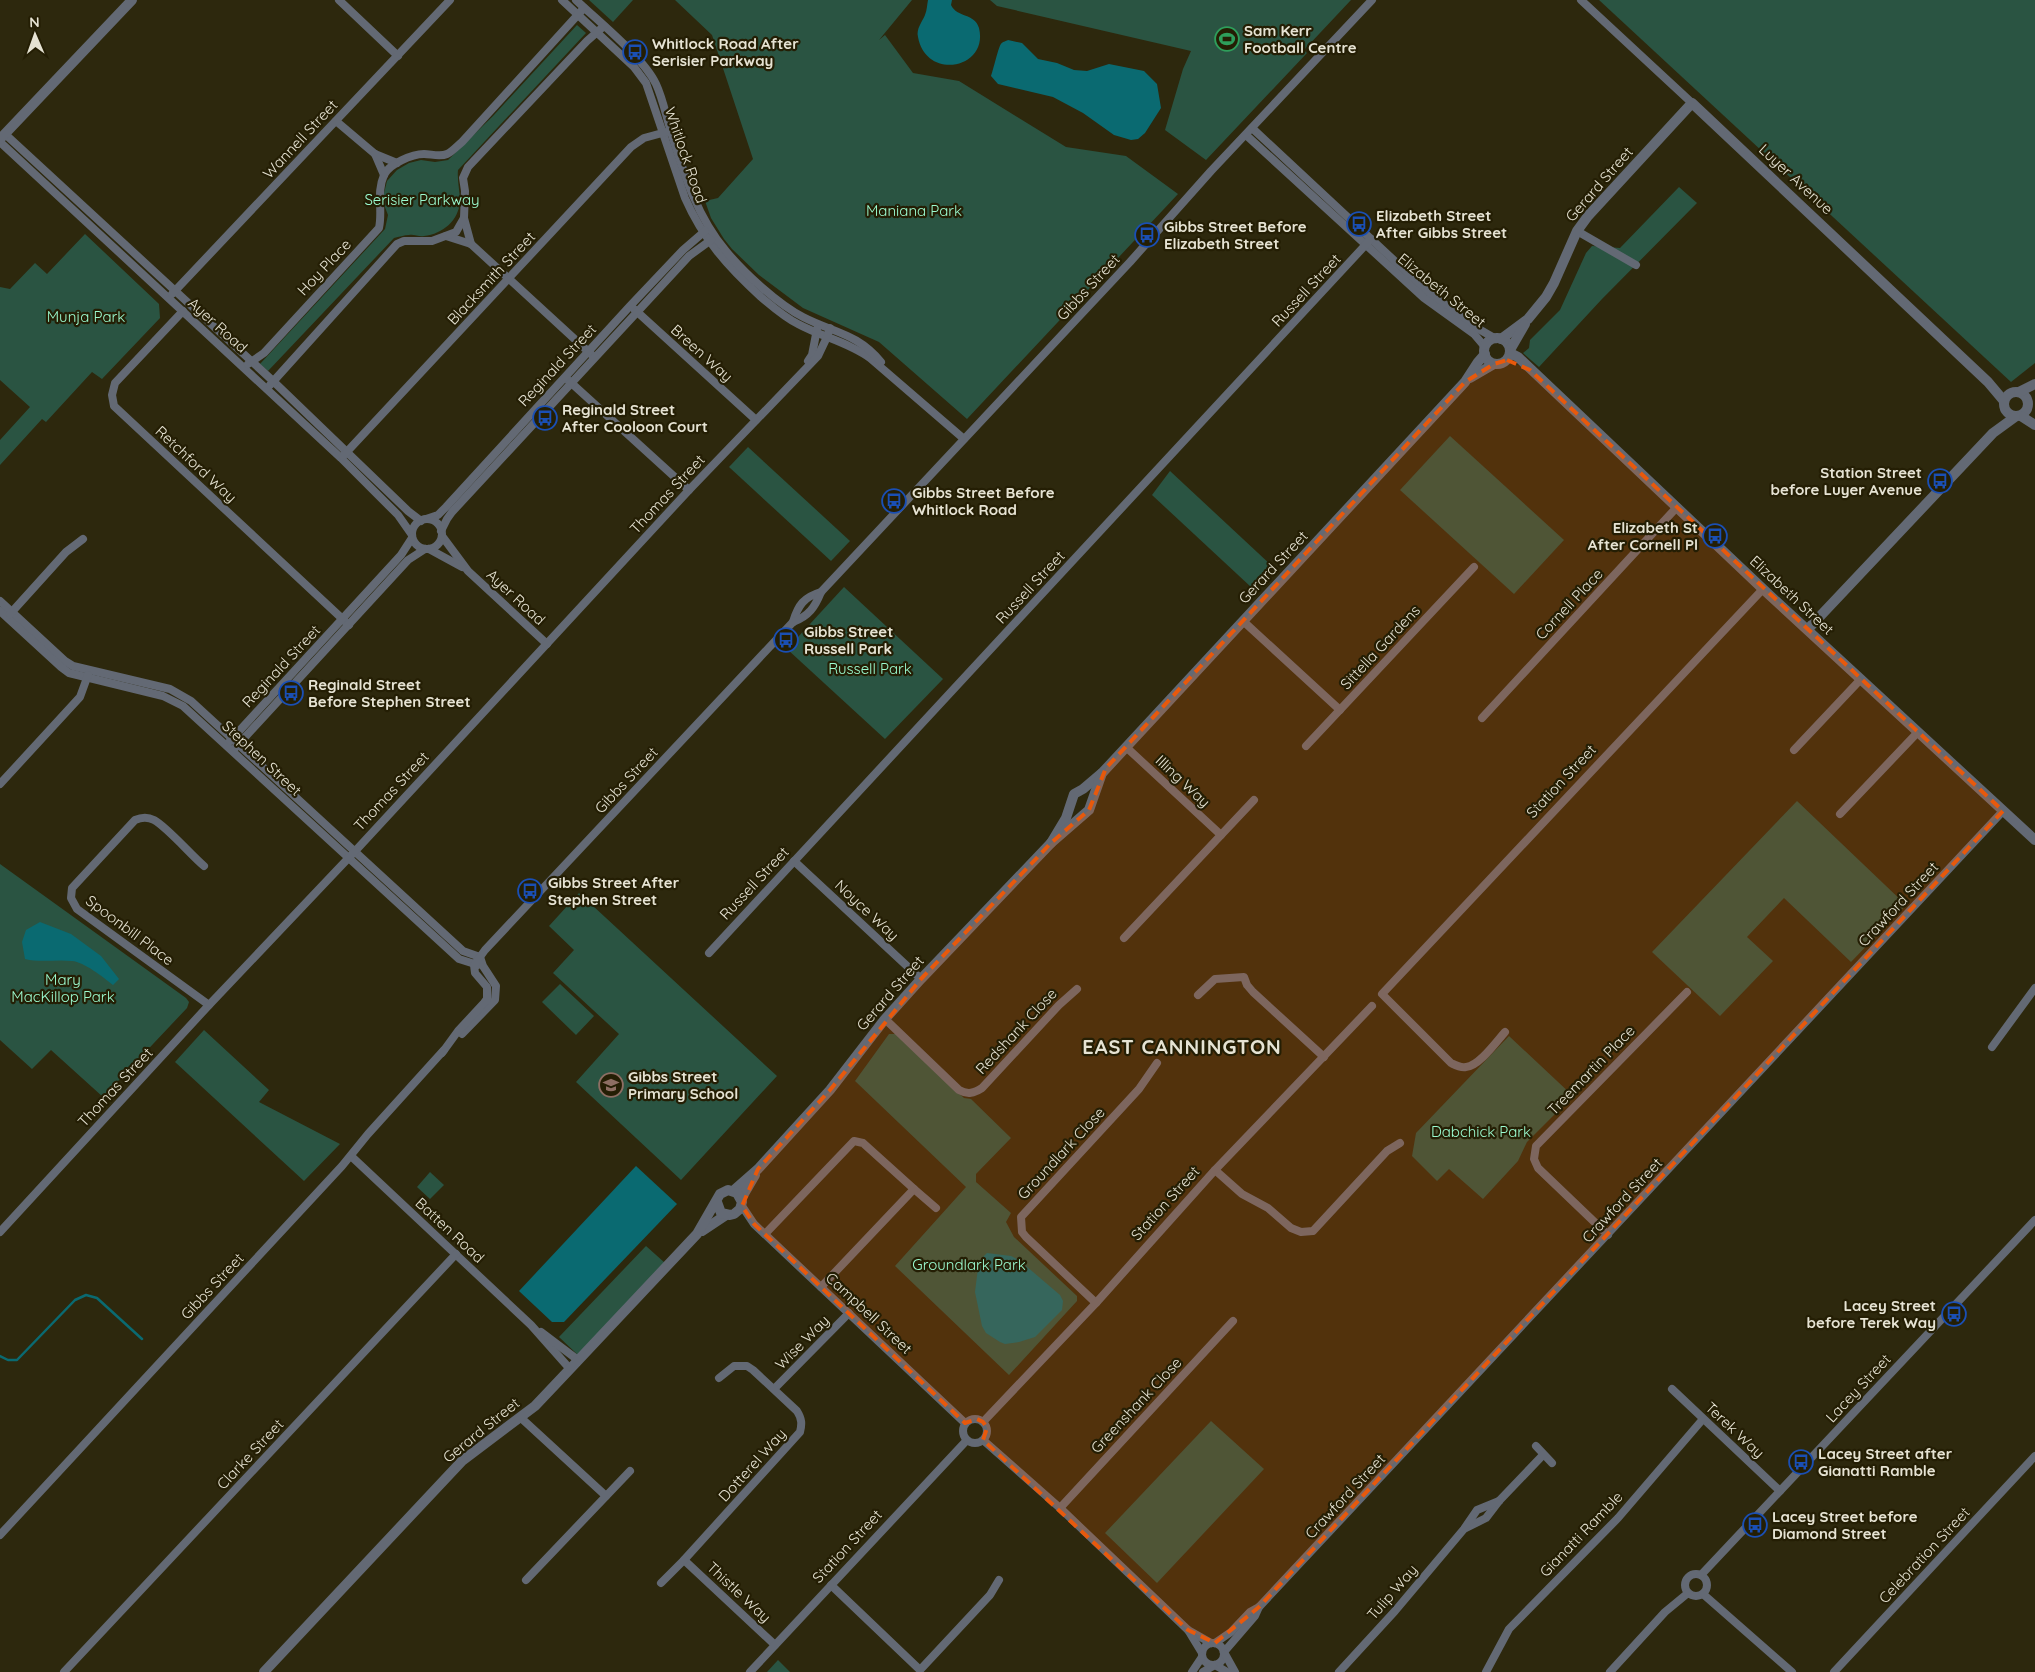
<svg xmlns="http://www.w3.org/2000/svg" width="2035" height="1672" viewBox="0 0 2035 1672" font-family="Quicksand,sans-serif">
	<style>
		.green { fill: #2a5442 }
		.water { fill: #0a6a71 }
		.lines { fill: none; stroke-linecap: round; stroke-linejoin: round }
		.stream { stroke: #0a6a71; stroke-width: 2.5 }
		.minor { stroke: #636974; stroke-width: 8 }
		.tertiary { stroke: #636974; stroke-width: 10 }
		.marked { fill: #e8590c; fill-opacity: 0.2; stroke: #e8590c; stroke-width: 4; stroke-dasharray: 10 6; stroke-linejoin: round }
		.labels { text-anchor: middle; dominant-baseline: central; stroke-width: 4.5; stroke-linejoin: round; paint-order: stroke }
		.poi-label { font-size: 15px; font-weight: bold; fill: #e6e3d3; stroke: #241e04; text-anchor: start }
		.street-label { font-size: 15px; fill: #e6e3d3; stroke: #241e04 }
		.park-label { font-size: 15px; fill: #9cfcd1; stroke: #241e04 }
		.district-label { font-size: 20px; font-weight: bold; letter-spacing: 1px; fill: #e6e3d3; stroke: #241e04 }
	</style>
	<rect width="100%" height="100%" fill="#2d280d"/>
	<g class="green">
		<polygon points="589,0 633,0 613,22"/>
		<polygon points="675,0 912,0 879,40 885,35 913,73 959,81 1066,147 1126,156 1178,194 967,419 879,342 803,308 759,275 732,249 724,239 711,218 705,201 718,198 753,159 712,35"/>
		<polygon points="990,0 1351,0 1304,50 1307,53 1206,160 1165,130 1183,69 1191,51 997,6"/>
		<polygon points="1599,0 2035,0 2035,363 2011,382"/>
		<path d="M 577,25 L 586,33 L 458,170 C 457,181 460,191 460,201 C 459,220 443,234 424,236 C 419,237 414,234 409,235 C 404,235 399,237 394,238 L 268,371 L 260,364 L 385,229 L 388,215 L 383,202 L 384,193 L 387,181 L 397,170 L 409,163 L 421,160 L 435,162 L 448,160 L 493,116 Z"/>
		<polygon points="1679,187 1697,203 1602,299 1539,367 1523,353 1529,348 1530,340 1560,310 1586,253 1592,246 1620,248"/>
		<polygon points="85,234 159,304 160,318 102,379 92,372 46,422 42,419 0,465 0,440 30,407 0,380 0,287 10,289 35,263 47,274"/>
		<polygon points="1450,436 1564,540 1514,594 1400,490"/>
		<polygon points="748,447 850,541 831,561 729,467"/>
		<polygon points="1170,471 1272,566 1251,587 1152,495"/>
		<polygon points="844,587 943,679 885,739 787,649"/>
		<polygon points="1797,801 1906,905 1851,962 1784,898 1747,937 1773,961 1720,1016 1652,952"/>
		<polygon points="0,864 186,998 189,1002 187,1008 103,1097 51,1050 32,1069 0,1040"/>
		<polygon points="579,893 777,1076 681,1180 576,1082 619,1034 553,973 574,950 549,926"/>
		<polygon points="560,984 594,1016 576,1035 542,1002"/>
		<polygon points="204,1030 269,1090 259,1102 340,1144 304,1181 175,1062"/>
		<polygon points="889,1034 896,1034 964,1098 971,1099 1011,1138 976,1174 976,1182 1011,1213 1006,1222 1014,1237 1077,1296 1077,1301 1009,1375 895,1266 966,1187 855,1081"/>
		<polygon points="1509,1036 1573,1096 1527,1142 1518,1161 1483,1199 1449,1169 1437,1181 1412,1156 1416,1133"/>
		<polygon points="430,1172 444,1185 430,1199 417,1187"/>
		<polygon points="646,1246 665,1263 578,1355 559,1337"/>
		<polygon points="1211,1421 1264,1469 1157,1583 1105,1533"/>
		<polygon points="778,1660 790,1672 767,1672"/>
	</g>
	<g class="water">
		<path d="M 928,0 L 952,0 L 951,5 C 957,18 975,13 979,28 C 989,69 926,81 918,37 C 916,29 922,22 925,15 C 927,10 927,5 928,0 Z"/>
		<path d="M 1008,40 L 1022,43 L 1038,59 L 1057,63 L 1074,70 L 1087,71 L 1109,64 L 1144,71 L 1157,84 L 1161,108 L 1145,133 L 1138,139 L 1131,140 L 1114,135 L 1083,113 L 1053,97 L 998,84 L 991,76 C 993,71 999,45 1001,44 C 1002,42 1006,41 1008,40 Z"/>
		<path d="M 40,922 L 71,934 L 101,956 L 119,979 L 113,985 C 103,977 84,962 72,961 C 56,959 41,963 25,959 L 22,942 L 26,930 Z"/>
		<polygon points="636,1166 677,1204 564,1322 552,1322 519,1291"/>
		<polygon points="987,1253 1011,1256 1019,1260 1060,1295 1063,1301 1062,1310 1035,1337 1019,1342 1005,1344 1000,1342 986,1333 982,1326 975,1292 978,1268 981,1259"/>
	</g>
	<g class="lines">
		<polyline class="stream" points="0,1356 8,1360 17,1360 75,1300 86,1295 97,1298 142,1339"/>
		<g class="minor">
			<polyline points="339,0 398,56"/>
			<path d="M 562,0 L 634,67 L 646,83 L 685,198 C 703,239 728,267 761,297 C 773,307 784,317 798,324 C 822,337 848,342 870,358 L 964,439"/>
			<path d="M 576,0 C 599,22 643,57 656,84 C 663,99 666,116 671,132 C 684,174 697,217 726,251 C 744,273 779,305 803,317 C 834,333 857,333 881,362"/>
			<polyline points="1581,0 1692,103"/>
			<polyline points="336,121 375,154 397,163"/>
			<polyline points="1252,128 1428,292 1477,328 1496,339"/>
			<polyline points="5,134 273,381 408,511 421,521"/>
			<polyline points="1246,135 1424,298 1474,334 1485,347"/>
			<polyline points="0,142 341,458 398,515 412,535"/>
			<polyline points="375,154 384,175"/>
			<polyline points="464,218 471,244"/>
			<polyline points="1577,231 1636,265"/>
			<polyline points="446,236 471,244 592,355"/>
			<polyline points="172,294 450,0"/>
			<polyline points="634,309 756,420"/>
			<polyline points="183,311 115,383 112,395 114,406 349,625"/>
			<polyline points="808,361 812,355 817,329"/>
			<path d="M 248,364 L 264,353 L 379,228 C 383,210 376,193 384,175 C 389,164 412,154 424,154 C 431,154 440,157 447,154 C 452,152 458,145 462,142 L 584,8"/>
			<polyline points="568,380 689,490"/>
			<polyline points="270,385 397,244 404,241 432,241 456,232 464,218 465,191 463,178 468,167 587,41 604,26"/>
			<polyline points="343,456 631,147 644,138 666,132"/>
			<polyline points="426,519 438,515 446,507 630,306 683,250 705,231"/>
			<circle cx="427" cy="534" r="15"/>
			<polyline points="441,531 447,519 452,512 689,256 711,240"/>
			<polyline points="442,536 468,571 547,644"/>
			<polyline points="429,549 462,567"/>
			<polyline points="0,601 65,661 73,666 170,689 191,701 463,951 480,957"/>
			<polyline points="0,611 61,667 69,673 163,696 183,706 459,959 478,965"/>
			<polyline points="10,614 66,552 83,539"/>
			<polyline points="1243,621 1340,710"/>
			<path d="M 793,622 C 798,605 804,597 821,592"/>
			<polyline points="1482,718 1677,507"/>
			<polyline points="230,741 401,555 412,538"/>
			<polyline points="1306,746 1474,567"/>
			<polyline points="1126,747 1221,835"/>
			<polyline points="235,748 408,560 425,549"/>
			<polyline points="1794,750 1861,679"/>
			<polyline points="0,784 80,697 88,675"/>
			<polyline points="1840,814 1918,732"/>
			<polyline points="794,861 921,979"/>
			<path d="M 204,866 C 191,855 167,827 154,820 C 148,817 142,817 135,820 L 72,888 L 71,898 L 77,909 L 209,1005"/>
			<polyline points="1124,938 1254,800"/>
			<polyline points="709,953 1371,239"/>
			<polyline points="1198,995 1215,979 1244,977 1247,985 1253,992 1324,1057"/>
			<path d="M 885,1019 L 959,1090 C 968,1095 974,1093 982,1088 L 1059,1005 L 1077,989"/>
			<path d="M 1505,1032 C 1496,1042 1479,1066 1466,1067 C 1460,1068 1455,1065 1451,1063 L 1382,994 L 1763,589"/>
			<polyline points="462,1034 495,1000 496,986 483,966 480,957"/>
			<polyline points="1992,1047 2035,988"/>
			<path d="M 442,1053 L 458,1031 L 484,1003 L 487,999 L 487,987 L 475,973 L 474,965 L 485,950 L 793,622 C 809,616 815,607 821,592 L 1130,262 L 1211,171 L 1372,0"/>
			<polyline points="351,1156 531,1325 570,1369"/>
			<polyline points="1215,1170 1242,1194 1268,1208 1291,1228 1301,1232 1313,1231 1387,1151 1400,1143"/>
			<polyline points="914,1189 936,1208"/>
			<polyline points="742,1206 754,1224 965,1423"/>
			<polyline points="0,1232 209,1005 358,848 689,490 818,356 827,337 830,328"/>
			<polyline points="765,1234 854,1141 863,1143 914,1189 821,1287"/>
			<polyline points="1608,1235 1538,1168 1534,1159 1536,1146 1687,992"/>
			<polyline points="1096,1303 1026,1237 1022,1232 1021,1217 1139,1089 1157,1063"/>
			<polyline points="541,1332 578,1360"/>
			<polyline points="774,1389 849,1313"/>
			<polyline points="1672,1389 1780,1491"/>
			<polyline points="520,1417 606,1496"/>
			<circle cx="975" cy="1431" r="12"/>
			<polyline points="983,1422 1096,1303 1215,1170 1372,1006"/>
			<polyline points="983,1440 1060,1508 1188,1630 1211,1643"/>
			<polyline points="1536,1446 1552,1463"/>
			<polyline points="1060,1508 1233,1321"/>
			<polyline points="1466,1528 1486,1518 1499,1501 1543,1455"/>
			<polyline points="0,1535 342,1166 368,1134 444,1050"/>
			<polyline points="684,1560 775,1645"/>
			<circle cx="1696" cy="1585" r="11"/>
			<polyline points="1701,1575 2035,1220"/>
			<polyline points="526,1580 630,1471"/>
			<path d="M 661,1583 L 684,1560 L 800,1432 C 802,1424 802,1419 797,1411 L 753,1370 L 747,1366 L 734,1366 L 719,1378"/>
			<polyline points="831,1585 920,1670 990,1595 999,1580"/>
			<polyline points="1703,1594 1792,1672"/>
			<polyline points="1188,1630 1202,1653"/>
			<circle cx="1213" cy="1654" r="11"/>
			<polyline points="1215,1643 1231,1632 1250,1612 1259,1607 2003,811"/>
			<polyline points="1224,1652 1255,1616 1259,1607"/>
			<polyline points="1225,1654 1235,1672"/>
			<polyline points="1215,1665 1227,1672"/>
			<polyline points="64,1672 456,1254"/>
			<polyline points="750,1672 967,1440"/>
			<polyline points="1192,1672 1202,1657"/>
			<polyline points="1203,1672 1213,1666"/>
			<polyline points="1339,1672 1395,1611 1464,1529 1477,1510 1499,1501"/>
			<polyline points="1486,1672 1509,1629 1618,1518 1703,1419"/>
			<polyline points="1610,1672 1665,1612 1688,1593"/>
			<polyline points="1834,1672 2035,1456"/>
		</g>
		<g class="tertiary">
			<polyline points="0,139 132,0"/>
			<circle cx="1497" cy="351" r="13"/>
			<polyline points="1501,339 1528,319 1546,297 1554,283 1577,231 1588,216 1692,103 1988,382 2004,401"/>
			<polyline points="1510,350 1525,324"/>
			<polyline points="1510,353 1518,357 1763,589 2035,840"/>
			<polyline points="1470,378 1494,364"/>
			<circle cx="2016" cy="404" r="12"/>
			<polyline points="2019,392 2035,384"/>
			<polyline points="2021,416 2035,425"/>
			<polyline points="1808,629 1993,433 2015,417"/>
			<polyline points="1051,843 1066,818 1074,794 1083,789 1103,772 1465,382 1478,362 1485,354"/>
			<polyline points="733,1191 758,1169 830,1090 885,1019 921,979 1051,843 1089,810 1102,773"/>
			<polyline points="741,1199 755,1175"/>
			<polyline points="702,1231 726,1215"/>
			<polyline points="264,1672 462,1461 535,1406 570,1369 697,1234 720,1194 728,1190 737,1193 742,1202 740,1209 734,1214 730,1215 721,1213 717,1202"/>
		</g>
	</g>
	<path class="marked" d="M 1507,360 L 1530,370 L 2003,811 L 1259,1607 L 1215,1643 L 1188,1630 L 983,1440 L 987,1428 L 983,1422 L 977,1419 L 965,1423 L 754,1224 L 742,1206 L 758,1169 L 830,1090 L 921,979 L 1051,843 L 1089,810 L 1106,768 L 1465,382 L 1494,364 Z"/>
	<defs>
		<g id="stadium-ring" transform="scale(1.25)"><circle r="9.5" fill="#241e04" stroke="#2e9e5b" stroke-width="1.5"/><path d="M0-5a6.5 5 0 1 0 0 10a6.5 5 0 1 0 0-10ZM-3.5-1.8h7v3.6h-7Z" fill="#2e9e5b"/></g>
		<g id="bus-ring" transform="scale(1.25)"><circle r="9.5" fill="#241e04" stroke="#1a4fb4" stroke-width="1.5"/><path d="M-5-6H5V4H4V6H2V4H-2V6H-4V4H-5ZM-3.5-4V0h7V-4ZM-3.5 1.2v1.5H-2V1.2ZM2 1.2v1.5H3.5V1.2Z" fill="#1a4fb4"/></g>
		<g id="school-ring" transform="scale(1.25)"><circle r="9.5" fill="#241e04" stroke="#8d6e63" stroke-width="1.5"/><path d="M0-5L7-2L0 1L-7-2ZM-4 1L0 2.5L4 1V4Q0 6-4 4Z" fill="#8d6e63"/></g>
	</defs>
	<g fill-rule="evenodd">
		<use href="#stadium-ring" x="1227" y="39"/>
		<use href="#bus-ring" x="635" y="52"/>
		<use href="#bus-ring" x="1359" y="224"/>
		<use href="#bus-ring" x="1147" y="235"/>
		<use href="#bus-ring" x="545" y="418"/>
		<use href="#bus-ring" x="1940" y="481"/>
		<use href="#bus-ring" x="894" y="501"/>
		<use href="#bus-ring" x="1715" y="536"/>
		<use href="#bus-ring" x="786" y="640"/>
		<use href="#bus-ring" x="291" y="693"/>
		<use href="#bus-ring" x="530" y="891"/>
		<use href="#school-ring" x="611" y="1085"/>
		<use href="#bus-ring" x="1954" y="1314"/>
		<use href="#bus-ring" x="1801" y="1462"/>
		<use href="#bus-ring" x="1755" y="1525"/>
	</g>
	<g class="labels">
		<g class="poi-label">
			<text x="1244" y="30">Sam Kerr<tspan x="1244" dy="17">Football Centre</tspan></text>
			<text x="652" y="43">Whitlock Road After<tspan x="652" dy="17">Serisier Parkway</tspan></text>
			<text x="1376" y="215">Elizabeth Street<tspan x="1376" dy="17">After Gibbs Street</tspan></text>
			<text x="1164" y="226">Gibbs Street Before<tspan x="1164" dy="17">Elizabeth Street</tspan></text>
			<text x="562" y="409">Reginald Street<tspan x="562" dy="17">After Cooloon Court</tspan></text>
			<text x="1922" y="472" text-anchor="end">Station Street<tspan x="1922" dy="17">before Luyer Avenue</tspan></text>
			<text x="912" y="492">Gibbs Street Before<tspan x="912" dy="17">Whitlock Road</tspan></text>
			<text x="1698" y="527" text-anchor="end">Elizabeth St<tspan x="1698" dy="17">After Cornell Pl</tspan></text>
			<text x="804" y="631">Gibbs Street<tspan x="804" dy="17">Russell Park</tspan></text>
			<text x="308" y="684">Reginald Street<tspan x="308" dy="17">Before Stephen Street</tspan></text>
			<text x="548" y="882">Gibbs Street After<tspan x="548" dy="17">Stephen Street</tspan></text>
			<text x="628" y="1076">Gibbs Street<tspan x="628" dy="17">Primary School</tspan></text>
			<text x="1936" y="1305" text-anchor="end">Lacey Street<tspan x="1936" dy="17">before Terek Way</tspan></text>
			<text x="1818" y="1453">Lacey Street after<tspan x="1818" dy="17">Gianatti Ramble</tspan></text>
			<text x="1772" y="1516">Lacey Street before<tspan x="1772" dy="17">Diamond Street</tspan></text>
		</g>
		<g class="street-label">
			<text transform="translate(300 139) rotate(-47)">Wannell Street</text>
			<text transform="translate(686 155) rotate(71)">Whitlock Road</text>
			<text transform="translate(1796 179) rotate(43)">Luyer Avenue</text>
			<text transform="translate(1599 184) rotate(-49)">Gerard Street</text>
			<text transform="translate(324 267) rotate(-47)">Hoy Place</text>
			<text transform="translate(491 278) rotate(-47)">Blacksmith Street</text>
			<text transform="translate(1088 287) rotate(-47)">Gibbs Street</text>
			<text transform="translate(1306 290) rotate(-47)">Russell Street</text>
			<text transform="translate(1442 290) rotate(39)">Elizabeth Street</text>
			<text transform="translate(218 325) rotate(42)">Ayer Road</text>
			<text transform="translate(702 353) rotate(42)">Breen Way</text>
			<text transform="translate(557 365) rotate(-47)">Reginald Street</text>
			<text transform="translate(196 464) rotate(43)">Retchford Way</text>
			<text transform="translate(667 494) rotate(-47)">Thomas Street</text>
			<text transform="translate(1273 567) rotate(-47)">Gerard Street</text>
			<text transform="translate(1030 587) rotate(-47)">Russell Street</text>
			<text transform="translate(1792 595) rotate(43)">Elizabeth Street</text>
			<text transform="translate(516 597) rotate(43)">Ayer Road</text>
			<text transform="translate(1569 604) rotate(-47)">Cornell Place</text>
			<text transform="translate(1380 647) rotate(-47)">Sittella Gardens</text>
			<text transform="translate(281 666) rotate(-47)">Reginald Street</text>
			<text transform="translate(262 758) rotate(43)">Stephen Street</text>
			<text transform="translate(626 780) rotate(-47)">Gibbs Street</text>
			<text transform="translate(1183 781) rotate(43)">Illing Way</text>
			<text transform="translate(1561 781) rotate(-47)">Station Street</text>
			<text transform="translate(391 791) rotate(-47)">Thomas Street</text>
			<text transform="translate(754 883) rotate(-47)">Russell Street</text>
			<text transform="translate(1898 904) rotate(-47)">Crawford Street</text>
			<text transform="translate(867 910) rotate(43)">Noyce Way</text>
			<text transform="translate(130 930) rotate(37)">Spoonbill Place</text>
			<text transform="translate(890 993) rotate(-49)">Gerard Street</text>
			<text transform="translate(1016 1031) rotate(-47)">Redshank Close</text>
			<text transform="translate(1591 1070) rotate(-46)">Treemartin Place</text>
			<text transform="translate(115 1087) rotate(-47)">Thomas Street</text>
			<text transform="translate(1061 1153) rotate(-47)">Groundlark Close</text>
			<text transform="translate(1622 1200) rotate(-47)">Crawford Street</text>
			<text transform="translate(1165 1203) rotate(-48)">Station Street</text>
			<text transform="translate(450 1230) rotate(43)">Batten Road</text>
			<text transform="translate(212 1286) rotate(-47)">Gibbs Street</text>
			<text transform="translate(869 1313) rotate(43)">Campbell Street</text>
			<text transform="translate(802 1342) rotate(-45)">Wise Way</text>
			<text transform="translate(1858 1388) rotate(-47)">Lacey Street</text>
			<text transform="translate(1136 1405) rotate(-47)">Greenshank Close</text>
			<text transform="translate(481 1430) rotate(-39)">Gerard Street</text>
			<text transform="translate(1735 1430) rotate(43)">Terek Way</text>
			<text transform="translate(250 1454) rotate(-47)">Clarke Street</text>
			<text transform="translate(752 1465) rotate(-48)">Dotterel Way</text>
			<text transform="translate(1345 1496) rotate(-47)">Crawford Street</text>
			<text transform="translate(1581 1534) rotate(-46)">Gianatti Ramble</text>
			<text transform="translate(847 1546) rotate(-47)">Station Street</text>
			<text transform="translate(1924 1555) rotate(-47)">Celebration Street</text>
			<text transform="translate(739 1592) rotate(43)">Thistle Way</text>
			<text transform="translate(1392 1592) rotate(-49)">Tulip Way</text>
		</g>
		<g class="park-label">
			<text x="422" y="199">Serisier Parkway</text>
			<text x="914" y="210">Maniana Park</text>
			<text x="86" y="316">Munja Park</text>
			<text x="870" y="668">Russell Park</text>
			<text x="63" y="979">Mary<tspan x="63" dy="17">MacKillop Park</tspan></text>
			<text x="1481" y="1131">Dabchick Park</text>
			<text x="969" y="1264">Groundlark Park</text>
		</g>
		<g class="district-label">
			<text x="1182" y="1046">EAST CANNINGTON</text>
		</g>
	</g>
	<g transform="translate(35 35) rotate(358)" stroke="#241e04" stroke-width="4" paint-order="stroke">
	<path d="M0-4L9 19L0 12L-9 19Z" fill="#e6e3d3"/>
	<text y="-8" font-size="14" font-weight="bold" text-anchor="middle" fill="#e6e3d3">N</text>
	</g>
</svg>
